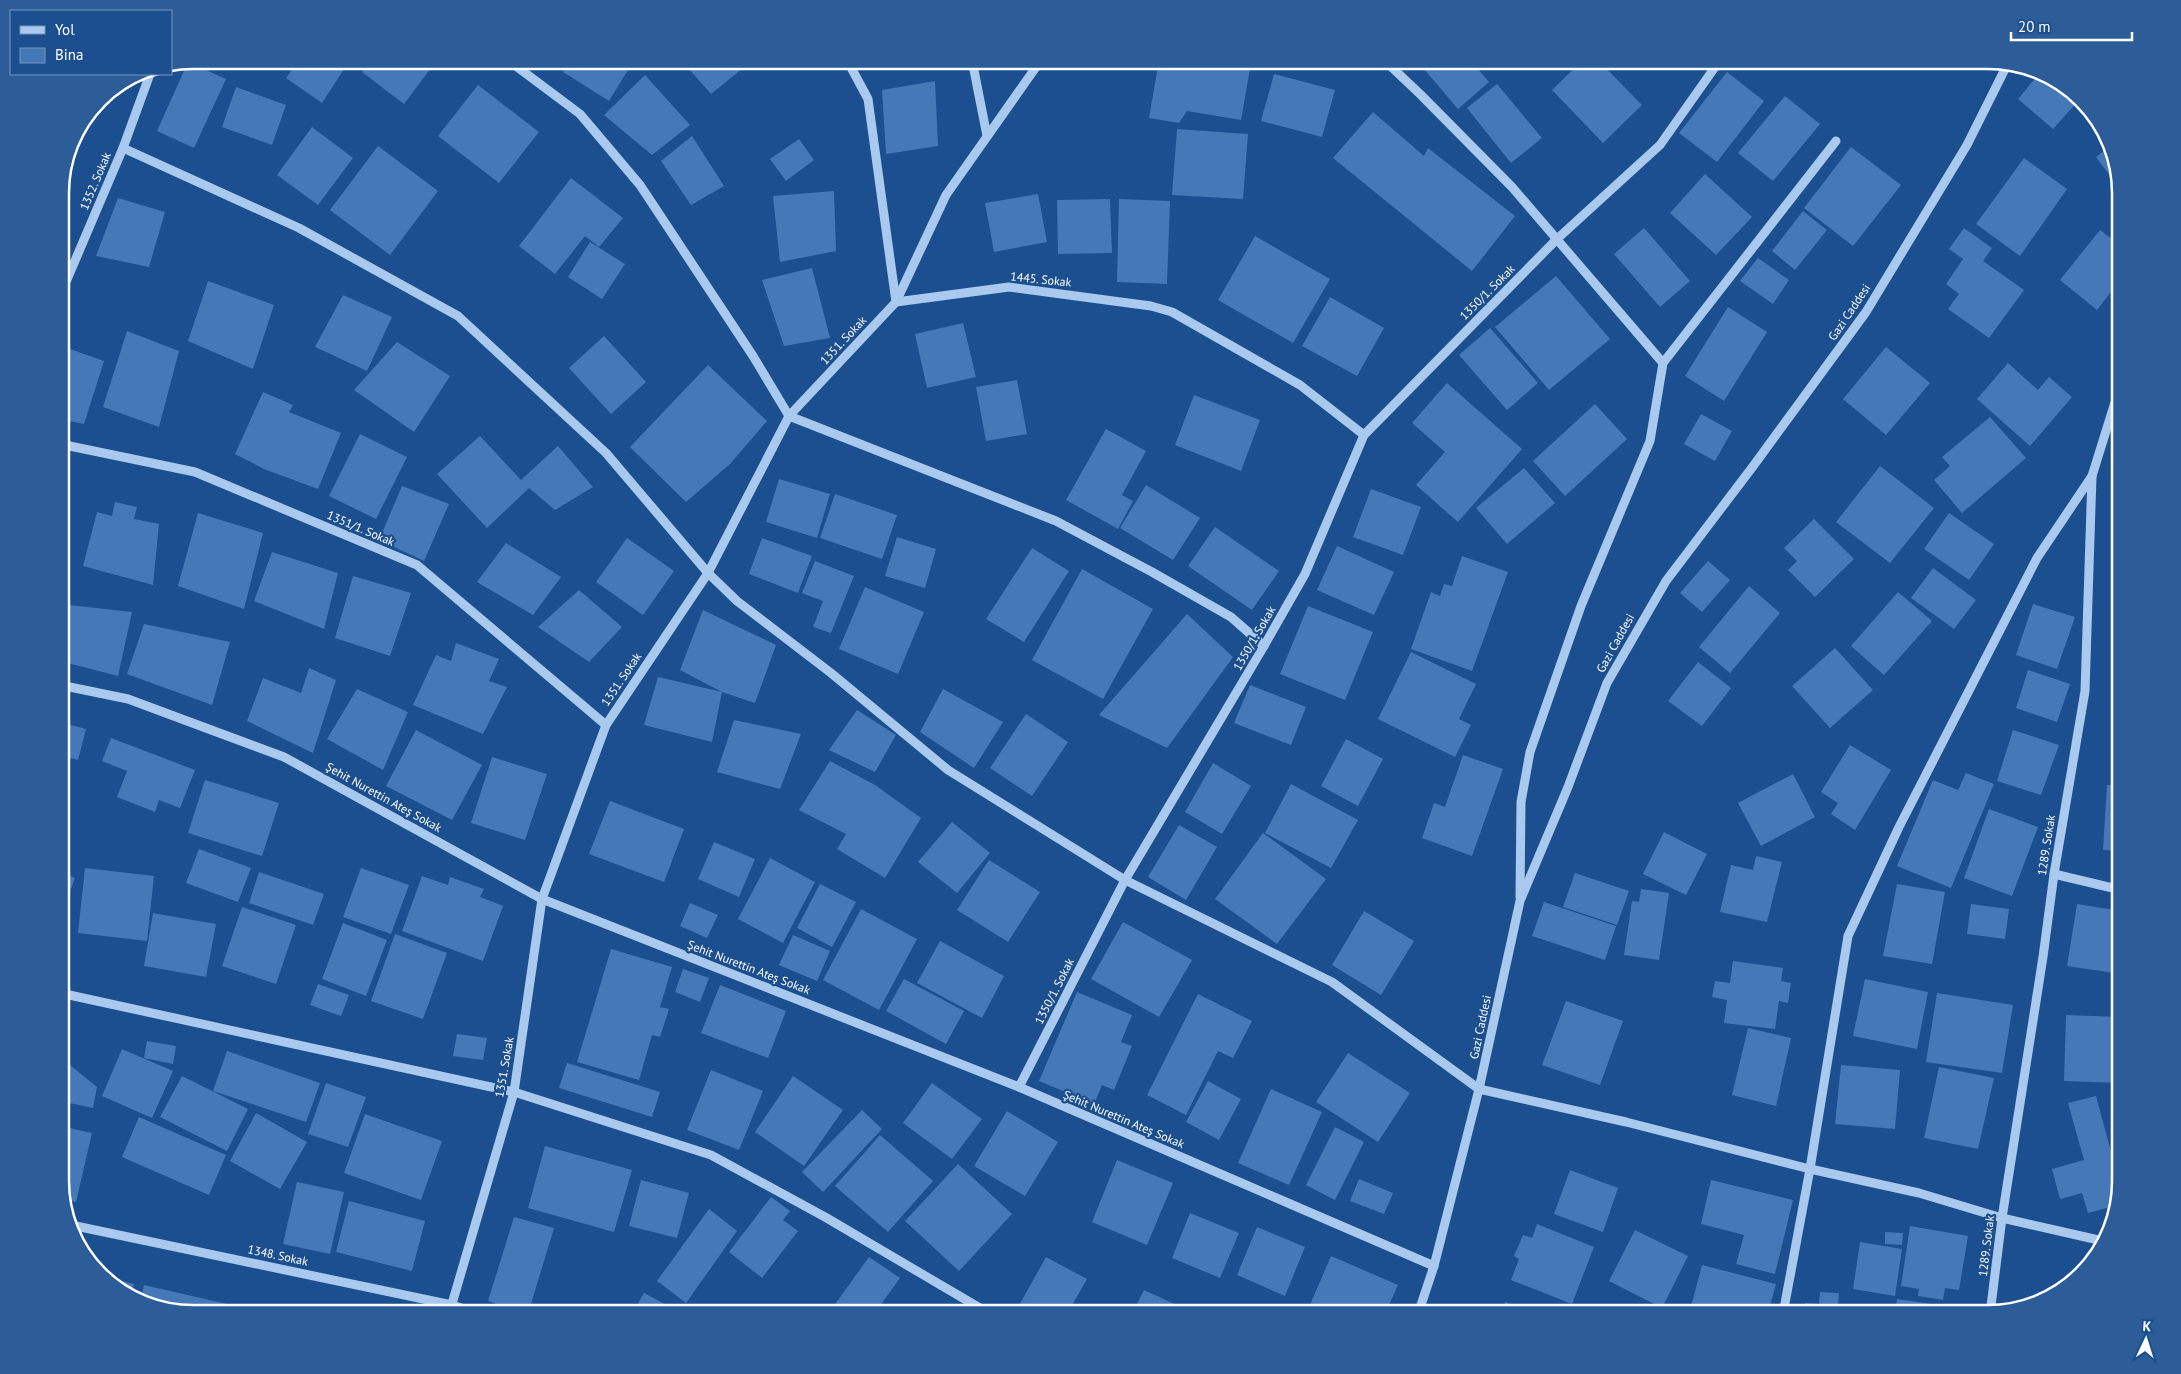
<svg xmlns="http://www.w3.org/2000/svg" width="2181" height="1374" viewBox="0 0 2181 1374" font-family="'PT Sans',sans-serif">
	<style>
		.building { fill: #4478b7 }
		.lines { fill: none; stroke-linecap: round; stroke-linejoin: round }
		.minor { stroke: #a9c9ee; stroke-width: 9 }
		.labels { text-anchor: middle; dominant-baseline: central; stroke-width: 4.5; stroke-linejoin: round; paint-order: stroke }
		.street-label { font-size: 12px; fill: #fff; stroke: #1b4f8f }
		.rim { fill: none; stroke: #fff; stroke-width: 2.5 }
	</style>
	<rect width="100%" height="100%" fill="#1b4f8f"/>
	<g class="building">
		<polygon points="299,60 350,60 322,103 286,78"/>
		<polygon points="371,60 437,60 404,104 362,72"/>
		<polygon points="569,60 634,60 609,101 563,72"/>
		<polygon points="681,60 753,60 711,94"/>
		<polygon points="1159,60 1196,60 1250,69 1241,120 1187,111 1179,123 1149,118"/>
		<polygon points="1420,60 1470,60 1489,82 1458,109 1418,62"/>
		<polygon points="1583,60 1598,60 1642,105 1603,143 1552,90"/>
		<polygon points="188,62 226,79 194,148 157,131"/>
		<polygon points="1727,72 1764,101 1717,162 1679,133"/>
		<polygon points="1274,74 1335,90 1322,137 1261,121"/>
		<polygon points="645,75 690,125 652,155 604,115"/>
		<polygon points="2038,75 2062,82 2079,100 2053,129 2018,99"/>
		<polygon points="935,81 938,146 886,154 882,90"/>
		<polygon points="1497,84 1542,138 1511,163 1467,108"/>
		<polygon points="478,85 539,132 499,183 438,136"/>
		<polygon points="236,87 286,105 272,145 222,127"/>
		<polygon points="1785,96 1820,124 1773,181 1738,153"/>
		<polygon points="1373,112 1424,156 1428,148 1515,216 1472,271 1333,158"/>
		<polygon points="312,127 353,158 318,205 277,175"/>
		<polygon points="1177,129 1248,134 1243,199 1172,195"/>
		<polygon points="692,136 724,186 691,205 661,161"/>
		<polygon points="799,139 814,160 786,181 770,159"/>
		<polygon points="378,146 438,191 390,255 330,210"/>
		<polygon points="1851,147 1901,185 1853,246 1804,208"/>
		<polygon points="2109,147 2120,189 2096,157"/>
		<polygon points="2024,158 2067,189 2020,256 1976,224"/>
		<polygon points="1705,174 1752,217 1716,255 1670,213"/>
		<polygon points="571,178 623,218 599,247 585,236 555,274 519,246"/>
		<polygon points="834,191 836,251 780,262 773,196"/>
		<polygon points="1038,194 1047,242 994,252 985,203"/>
		<polygon points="118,198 165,212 149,267 96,256"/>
		<polygon points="1110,199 1112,253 1058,254 1057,200"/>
		<polygon points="1119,199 1170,201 1167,284 1117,282"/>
		<polygon points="1803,211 1827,230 1795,270 1772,251"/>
		<polygon points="1644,228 1690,281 1660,307 1614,254"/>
		<polygon points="1964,228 1992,248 1983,261 2024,290 1989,338 1948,309 1959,294 1946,284 1963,259 1949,249"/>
		<polygon points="2100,230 2121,246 2121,279 2097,310 2060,280"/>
		<polygon points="1255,236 1330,279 1293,343 1218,300"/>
		<polygon points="590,242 625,264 602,299 568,277"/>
		<polygon points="1758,258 1789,280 1773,304 1740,281"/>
		<polygon points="812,268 830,338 784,346 762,280"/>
		<polygon points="1556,276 1610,339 1549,390 1495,327"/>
		<polygon points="208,281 274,305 253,369 188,341"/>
		<polygon points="343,295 392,317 367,371 315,347"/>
		<polygon points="1330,297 1384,328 1357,376 1302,346"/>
		<polygon points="1728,307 1767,332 1724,401 1685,376"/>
		<polygon points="963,323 976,377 927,388 915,334"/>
		<polygon points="1490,328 1538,383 1507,410 1459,355"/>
		<polygon points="127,331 179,351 159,427 103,407"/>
		<polygon points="604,336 646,382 611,414 569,368"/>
		<polygon points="397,342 450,376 414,432 354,390"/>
		<polygon points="1886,347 1930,383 1886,435 1843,399"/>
		<polygon points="70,349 104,361 84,424 60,419 60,386"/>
		<polygon points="2008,363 2038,390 2049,377 2072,397 2030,446 1977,399"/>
		<polygon points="708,365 767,421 730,464 686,502 630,447"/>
		<polygon points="1017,380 1027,434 986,441 976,387"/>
		<polygon points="1447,383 1522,449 1458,522 1416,485 1445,452 1412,423"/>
		<polygon points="263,392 293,405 289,412 341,433 318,489 264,469 235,454"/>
		<polygon points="1194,395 1260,420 1241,471 1175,445"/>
		<polygon points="1595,404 1627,439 1565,496 1533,461"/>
		<polygon points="1701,414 1732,431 1715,461 1684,444"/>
		<polygon points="1990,417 2026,458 1962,513 1934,480 1950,466 1942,457"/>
		<polygon points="1106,429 1146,451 1122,495 1133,501 1118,529 1066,500"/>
		<polygon points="360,434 407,457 376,519 329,496"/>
		<polygon points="480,436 521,480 558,446 593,487 555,510 529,488 487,528 437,474"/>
		<polygon points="1880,466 1934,508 1890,563 1836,522"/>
		<polygon points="1524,468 1555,503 1507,544 1476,508"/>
		<polygon points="779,479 830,494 817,538 766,522"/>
		<polygon points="1146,485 1200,518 1173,560 1120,528"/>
		<polygon points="402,486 449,504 424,561 379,540"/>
		<polygon points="1371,489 1421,507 1403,555 1353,537"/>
		<polygon points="835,494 897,515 882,559 820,538"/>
		<polygon points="115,502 137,507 134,519 159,524 153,585 83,566 97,512 112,516"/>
		<polygon points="198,513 263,533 244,609 178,586"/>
		<polygon points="1949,513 1994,544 1969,580 1924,549"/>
		<polygon points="1814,519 1854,559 1815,597 1788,570 1797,561 1784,548"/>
		<polygon points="1215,527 1279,571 1252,610 1188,566"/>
		<polygon points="897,537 936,549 925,588 885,576"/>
		<polygon points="627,538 674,571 643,615 596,582"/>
		<polygon points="762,538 812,556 798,593 749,574"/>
		<polygon points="506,543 561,577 533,615 477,582"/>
		<polygon points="1337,546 1394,572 1374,615 1317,590"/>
		<polygon points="1032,548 1069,571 1024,642 986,619"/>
		<polygon points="272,552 338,573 324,629 254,601"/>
		<polygon points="1462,556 1508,572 1472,671 1411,649 1431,592 1440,596 1444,584 1452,586"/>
		<polygon points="815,561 854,576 831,633 813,627 823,601 802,593"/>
		<polygon points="1708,561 1730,580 1702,612 1680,593"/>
		<polygon points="1933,568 1976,600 1954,629 1911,598"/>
		<polygon points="1082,569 1153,609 1103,699 1032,660"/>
		<polygon points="353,576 411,593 390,656 335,638"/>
		<polygon points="2114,576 2121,576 2121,623 2111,622"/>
		<polygon points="1749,586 1780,613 1730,673 1699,647"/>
		<polygon points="865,587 924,612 898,674 839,649"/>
		<polygon points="579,590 622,627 589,662 538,627"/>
		<polygon points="1898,592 1932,621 1884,675 1851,646"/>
		<polygon points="60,604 132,612 118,676 60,661"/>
		<polygon points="2033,604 2075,617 2057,669 2016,655"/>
		<polygon points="1308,606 1373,632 1345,700 1280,674"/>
		<polygon points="703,610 776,645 755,703 722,692 680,670"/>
		<polygon points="1187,614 1233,657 1167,748 1099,715"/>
		<polygon points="144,624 230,642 212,705 127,674"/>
		<polygon points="456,643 499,659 489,681 507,687 483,734 413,705 436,655 451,661"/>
		<polygon points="2120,646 2121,646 2121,684 2116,683"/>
		<polygon points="1835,648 1873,690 1830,728 1792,686"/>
		<polygon points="1411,652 1476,684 1459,719 1471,725 1455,757 1378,719"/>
		<polygon points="1698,662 1731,688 1702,726 1668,701"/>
		<polygon points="309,668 336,680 313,753 247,721 263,678 301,693"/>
		<polygon points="2028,670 2070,684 2057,722 2016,708"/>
		<polygon points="658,677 722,692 712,742 644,725"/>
		<polygon points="1250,685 1306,707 1291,745 1234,723"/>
		<polygon points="357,689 408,712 383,770 327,739"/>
		<polygon points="943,689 1003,722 974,768 920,732"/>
		<polygon points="857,710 896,735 875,772 829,750"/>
		<polygon points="2120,713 2121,714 2121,765 2113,763"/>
		<polygon points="1026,714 1068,742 1032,796 990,768"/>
		<polygon points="734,720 801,734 780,789 717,772"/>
		<polygon points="60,722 86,729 78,760 60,755"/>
		<polygon points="416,730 482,765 452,820 386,786"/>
		<polygon points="2013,730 2059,745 2041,795 1997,781"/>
		<polygon points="111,738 195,770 180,808 159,800 155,812 117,797 127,771 102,761"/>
		<polygon points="1346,739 1383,759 1358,806 1321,786"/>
		<polygon points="1850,745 1891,770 1855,830 1831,814 1838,803 1821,792"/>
		<polygon points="1463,755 1503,769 1472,856 1422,838 1434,803 1445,807"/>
		<polygon points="492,757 547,774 525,840 471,823"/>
		<polygon points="830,761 875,785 921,818 885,878 837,849 846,834 799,810"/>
		<polygon points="1213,763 1251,786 1222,834 1185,812"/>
		<polygon points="1966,773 1994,784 1951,888 1897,866 1933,780 1958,790"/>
		<polygon points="1793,774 1815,817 1761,846 1738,803"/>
		<polygon points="205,780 279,803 262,856 188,833"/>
		<polygon points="1291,784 1358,820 1331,868 1265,833"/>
		<polygon points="2107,785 2121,785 2121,851 2103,850"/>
		<polygon points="610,801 684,829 664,882 589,854"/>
		<polygon points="1989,809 2038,827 2012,896 1964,878"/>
		<polygon points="952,822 990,853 957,893 918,862"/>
		<polygon points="1179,825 1217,847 1186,900 1148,877"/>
		<polygon points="1664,832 1707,854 1686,895 1643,874"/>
		<polygon points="1263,833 1326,879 1277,944 1215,899"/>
		<polygon points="714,842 755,859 739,897 698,879"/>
		<polygon points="199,849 251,868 238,902 186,883"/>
		<polygon points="1756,856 1782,862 1767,922 1720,912 1731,865 1753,870"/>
		<polygon points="770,858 815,882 783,943 738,919"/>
		<polygon points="989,860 1040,892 1008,942 957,910"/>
		<polygon points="85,868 154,876 147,941 78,933"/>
		<polygon points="361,868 409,885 391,934 343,917"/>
		<polygon points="60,872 75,878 60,917"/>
		<polygon points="259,872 324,894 313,925 249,903"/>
		<polygon points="1575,873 1629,891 1617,925 1563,907"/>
		<polygon points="422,876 448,885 450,877 484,889 480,897 503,906 483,961 402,931"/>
		<polygon points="820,884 856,902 832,947 797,928"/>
		<polygon points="1897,884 1945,892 1932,964 1883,956"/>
		<polygon points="1641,889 1669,893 1659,960 1624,955 1632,901 1639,902"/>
		<polygon points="1544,902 1616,926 1605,960 1532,936"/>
		<polygon points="690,903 718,915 707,938 680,926"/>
		<polygon points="1971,904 2009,909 2005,939 1967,934"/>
		<polygon points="2077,904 2121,911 2121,974 2067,966"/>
		<polygon points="242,907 296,925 276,984 222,966"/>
		<polygon points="861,909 917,939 879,1010 823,980"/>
		<polygon points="1364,911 1414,941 1381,995 1332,965"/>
		<polygon points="153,913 216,924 206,977 144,966"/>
		<polygon points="1123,922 1192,960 1159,1017 1091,979"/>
		<polygon points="343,923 387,940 366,996 322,979"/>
		<polygon points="395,934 447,953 423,1019 371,1001"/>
		<polygon points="793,935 830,951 817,981 779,965"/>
		<polygon points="940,941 1004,976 982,1018 917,983"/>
		<polygon points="611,949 672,967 660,1007 669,1009 660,1037 652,1035 639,1080 577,1062"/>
		<polygon points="1733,961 1783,968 1781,981 1791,983 1788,1003 1779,1001 1775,1029 1724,1023 1727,1000 1712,997 1715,981 1730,983"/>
		<polygon points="683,969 709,978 700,1002 675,992"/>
		<polygon points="904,979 964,1011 946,1044 886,1011"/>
		<polygon points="1865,979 1928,992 1917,1049 1853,1036"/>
		<polygon points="318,984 349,995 341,1016 310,1005"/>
		<polygon points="720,985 786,1011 768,1058 701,1033"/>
		<polygon points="1077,992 1132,1015 1121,1042 1132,1046 1114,1090 1102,1085 1094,1104 1039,1081"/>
		<polygon points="1937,993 2013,1005 2002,1073 1926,1062"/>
		<polygon points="1198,994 1252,1021 1233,1058 1218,1051 1186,1115 1147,1095"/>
		<polygon points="1566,1001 1623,1021 1600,1085 1542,1065"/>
		<polygon points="2066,1015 2121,1017 2121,1083 2064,1081"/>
		<polygon points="1748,1028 1791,1038 1776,1106 1732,1095"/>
		<polygon points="457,1034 487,1038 483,1060 453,1056"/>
		<polygon points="147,1041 176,1046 173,1064 144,1058"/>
		<polygon points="122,1049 173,1071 152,1118 102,1096"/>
		<polygon points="227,1051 320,1083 306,1122 213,1091"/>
		<polygon points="1348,1053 1410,1093 1378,1142 1316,1102"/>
		<polygon points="60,1057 97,1087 93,1108 60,1101"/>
		<polygon points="567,1063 660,1092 652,1117 559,1088"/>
		<polygon points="1841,1065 1900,1070 1895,1129 1835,1124"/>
		<polygon points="1939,1067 1994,1078 1978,1149 1924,1138"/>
		<polygon points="711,1070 763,1091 739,1150 687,1130"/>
		<polygon points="182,1076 248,1109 227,1151 160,1117"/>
		<polygon points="793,1076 843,1110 804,1166 755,1132"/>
		<polygon points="1208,1081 1241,1099 1219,1140 1186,1122"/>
		<polygon points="326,1083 366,1097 348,1147 308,1134"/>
		<polygon points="932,1083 982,1119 952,1159 903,1123"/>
		<polygon points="1271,1089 1322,1112 1289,1185 1238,1163"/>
		<polygon points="2096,1096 2120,1185 2114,1206 2088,1213 2082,1193 2060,1199 2052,1169 2084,1160 2068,1103"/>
		<polygon points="862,1110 882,1129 823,1192 802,1172"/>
		<polygon points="1007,1111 1058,1142 1025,1196 974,1166"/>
		<polygon points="256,1113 307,1142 280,1189 230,1161"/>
		<polygon points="365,1114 442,1141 421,1200 344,1173"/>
		<polygon points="139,1117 226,1155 209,1195 122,1157"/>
		<polygon points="60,1126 92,1133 76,1202 63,1199 60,1190"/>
		<polygon points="1335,1127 1364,1142 1335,1200 1306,1185"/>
		<polygon points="880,1135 933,1181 888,1232 835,1186"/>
		<polygon points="545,1146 632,1170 614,1232 528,1208"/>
		<polygon points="1117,1160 1173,1183 1147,1245 1092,1222"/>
		<polygon points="958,1164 1012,1214 959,1271 905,1221"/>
		<polygon points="1570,1170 1618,1188 1603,1232 1554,1214"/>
		<polygon points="1359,1179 1393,1193 1384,1214 1350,1201"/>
		<polygon points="641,1180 689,1193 677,1238 629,1226"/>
		<polygon points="1711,1180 1793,1200 1775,1274 1736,1264 1744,1235 1701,1224"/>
		<polygon points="297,1182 344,1192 330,1254 283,1244"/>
		<polygon points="771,1197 790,1211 783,1220 798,1231 762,1278 729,1252"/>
		<polygon points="349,1201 425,1221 412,1271 336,1252"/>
		<polygon points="709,1209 737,1231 686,1303 657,1281"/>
		<polygon points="1190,1213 1239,1233 1220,1278 1172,1258"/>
		<polygon points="514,1217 554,1228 528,1314 488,1301"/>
		<polygon points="1537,1224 1594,1247 1572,1304 1511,1280 1519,1259 1514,1256 1523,1235 1532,1238"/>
		<polygon points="1910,1226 1968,1236 1959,1290 1945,1288 1943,1300 1918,1296 1919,1289 1901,1286"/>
		<polygon points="1257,1227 1305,1247 1285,1296 1237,1275"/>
		<polygon points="1635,1230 1688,1256 1662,1308 1609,1281"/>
		<polygon points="1885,1232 1903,1233 1902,1245 1885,1244"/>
		<polygon points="1860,1242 1902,1249 1895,1296 1853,1289"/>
		<polygon points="1331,1256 1398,1285 1385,1314 1306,1314"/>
		<polygon points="869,1257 900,1278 874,1314 828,1314"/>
		<polygon points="1046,1257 1087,1279 1067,1314 1061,1314 1055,1311 1053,1314 1027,1314 1017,1309"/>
		<polygon points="1702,1265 1776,1284 1768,1314 1689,1314"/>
		<polygon points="105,1277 134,1284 132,1296 119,1292"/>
		<polygon points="144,1285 240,1307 238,1314 192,1314 141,1299"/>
		<polygon points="1144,1290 1196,1314 1132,1314"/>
		<polygon points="1820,1292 1839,1293 1838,1308 1884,1311 1883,1314 1804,1314 1805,1303 1819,1304"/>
		<polygon points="644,1293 683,1314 632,1314"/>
		<polygon points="1897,1299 1966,1309 1965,1314 1895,1314"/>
		<polygon points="1505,1302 1541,1314 1501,1314"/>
	</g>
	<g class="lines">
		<g class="minor">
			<polyline points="508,60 580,114 640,185 753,356 789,416 1056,521 1152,572 1231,617 1264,646"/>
			<polyline points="847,60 868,99 896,302 1009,287 1151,306 1172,312 1300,385 1364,435"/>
			<polyline points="972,60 987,136"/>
			<polyline points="1384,60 1420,94 1512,187 1663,363"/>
			<polyline points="123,148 299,228 458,316 606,453 708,573 737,601 831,673 948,770 1125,880 1332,982 1479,1089 1626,1122 1810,1169 1919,1193 2002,1218 2103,1241"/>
			<polyline points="60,296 123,148 150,74"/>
			<polyline points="60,444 195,472 417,565 606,725"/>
			<polyline points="60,685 128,699 284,757 542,899 1019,1087 1434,1266"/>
			<polyline points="2054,874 2121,890"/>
			<polyline points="1520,897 1521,802 1530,752 1581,606 1650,441 1663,363 1836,141"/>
			<polyline points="60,993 514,1092 711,1155 825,1217 990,1314"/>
			<polyline points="1019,1087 1125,880 1264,646 1305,574 1364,435 1557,239 1660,145 1720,60"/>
			<polyline points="71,1225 452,1305 480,1314"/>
			<polyline points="449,1314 514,1092 542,899 606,725 708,573 789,416 896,302 946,195 1041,60"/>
			<polyline points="1418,1314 1434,1266 1479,1089 1520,901 1568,787 1607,683 1666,581 1754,465 1866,312 1967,145 2007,65"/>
			<polyline points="1783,1314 1810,1169 1848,936 1899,827 2037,558 2092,476"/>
			<polyline points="1990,1314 2002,1218 2043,957 2054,874 2085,691 2092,476 2121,383"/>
		</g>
	</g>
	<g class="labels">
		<g class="street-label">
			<text transform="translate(95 181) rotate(-67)">1352. Sokak</text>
			<text transform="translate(1041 279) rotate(6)">1445. Sokak</text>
			<text transform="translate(1487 292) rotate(-45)">1350/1. Sokak</text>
			<text transform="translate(1849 312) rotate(-56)">Gazi Caddesi</text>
			<text transform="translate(843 340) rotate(-47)">1351. Sokak</text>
			<text transform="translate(361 528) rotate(23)">1351/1. Sokak</text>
			<text transform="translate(1254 638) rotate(-60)">1350/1. Sokak</text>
			<text transform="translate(1615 643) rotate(-61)">Gazi Caddesi</text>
			<text transform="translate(621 679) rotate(-56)">1351. Sokak</text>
			<text transform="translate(384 797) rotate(29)">Şehit Nurettin Ateş Sokak</text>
			<text transform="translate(2046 845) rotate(-81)">1289. Sokak</text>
			<text transform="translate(749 967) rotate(21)">Şehit Nurettin Ateş Sokak</text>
			<text transform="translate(1054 991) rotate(-63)">1350/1. Sokak</text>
			<text transform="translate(1480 1027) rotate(-78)">Gazi Caddesi</text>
			<text transform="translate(504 1067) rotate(-80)">1351. Sokak</text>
			<text transform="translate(1124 1119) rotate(23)">Şehit Nurettin Ateş Sokak</text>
			<text transform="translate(1986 1246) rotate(-83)">1289. Sokak</text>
			<text transform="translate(278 1255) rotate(12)">1348. Sokak</text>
		</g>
	</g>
	<path d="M0 0H2181V1374H0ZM193 69H1988A124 124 0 0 1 2112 193V1181A124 124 0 0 1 1988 1305H193A124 124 0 0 1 69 1181V193A124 124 0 0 1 193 69Z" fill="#2d5d98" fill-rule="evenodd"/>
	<path class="rim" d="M193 69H1988A124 124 0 0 1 2112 193V1181A124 124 0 0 1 1988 1305H193A124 124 0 0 1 69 1181V193A124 124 0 0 1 193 69Z"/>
	<rect x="10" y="10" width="162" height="65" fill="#1b4f8f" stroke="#7695bc"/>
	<rect x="20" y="26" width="25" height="8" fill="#a9c9ee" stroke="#7695bc"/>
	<text x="55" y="35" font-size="15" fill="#ffffff">Yol</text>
	<rect x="20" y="48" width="25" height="15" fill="#4478b7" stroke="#7695bc"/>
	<text x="55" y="60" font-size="15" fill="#ffffff">Bina</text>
	<g transform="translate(2146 1339) rotate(4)" stroke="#1b4f8f" stroke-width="4" paint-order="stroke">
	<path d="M0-4L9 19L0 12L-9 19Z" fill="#ffffff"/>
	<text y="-8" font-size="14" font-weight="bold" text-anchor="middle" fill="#ffffff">K</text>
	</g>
	<path d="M2011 32v8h121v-8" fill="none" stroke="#ffffff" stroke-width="2.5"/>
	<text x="2018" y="32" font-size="15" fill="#ffffff" stroke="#1b4f8f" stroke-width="4" paint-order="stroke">20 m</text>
</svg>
